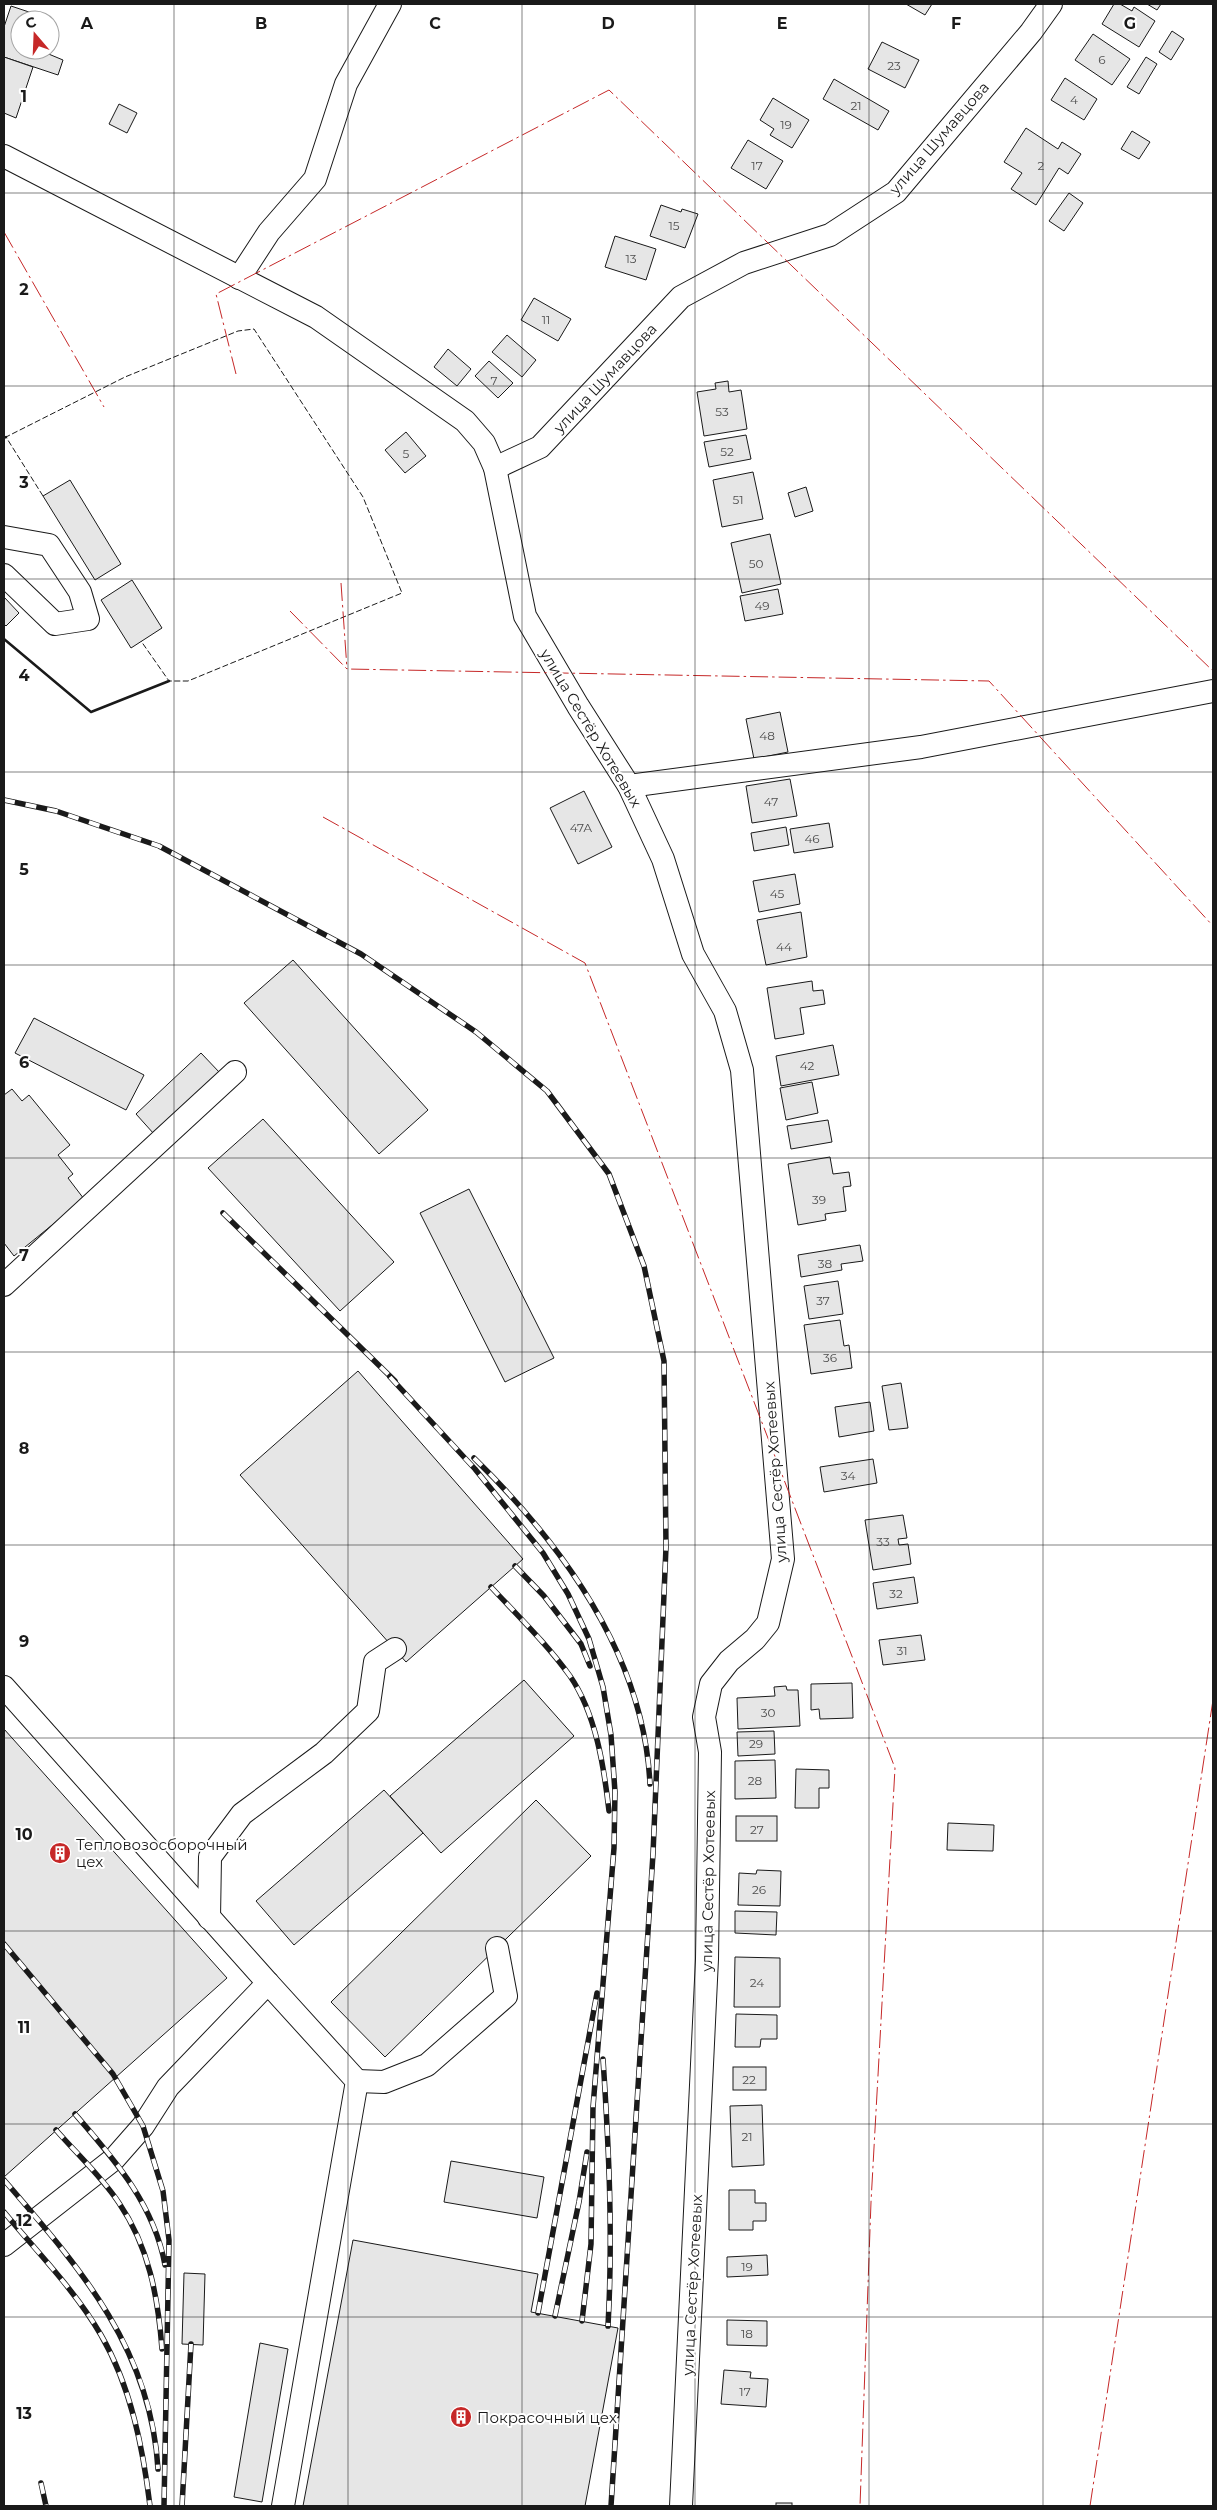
<svg xmlns="http://www.w3.org/2000/svg" width="1217" height="2510" viewBox="0 0 1217 2510" font-family="Montserrat,sans-serif">
	<style>
		.building { fill: #e6e6e6; stroke: #1a1a1a }
		.lines { fill: none; stroke-linecap: round; stroke-linejoin: round }
		.minor-casing { stroke: #1a1a1a; stroke-width: 24 }
		.minor { stroke: #fff; stroke-width: 22 }
		.rail-casing { stroke: #1a1a1a; stroke-width: 5.5 }
		.rail { stroke: #fff; stroke-width: 4; stroke-dasharray: 11; stroke-linecap: butt }
		.fence { stroke: #1a1a1a; stroke-width: 1; stroke-dasharray: 6 2.5; stroke-linecap: butt }
		.wall { stroke: #1a1a1a; stroke-width: 2.5 }
		.power { stroke: #c62828; stroke-width: 1; stroke-dasharray: 18 4 2.5 4; stroke-linecap: butt }
		.grid { fill: none; stroke: #1a1a1a; stroke-width: 1; stroke-opacity: 0.55 }
		.labels { text-anchor: middle; dominant-baseline: central; stroke-width: 4; stroke-linejoin: round; paint-order: stroke }
		.number-label { font-size: 12px; fill: #4d4d4d }
		.street-label { font-size: 15px; fill: #1a1a1a; stroke: #fff }
		.poi-label { font-size: 15px; fill: #1a1a1a; stroke: #fff; text-anchor: start }
		.grid-label { font-size: 16px; text-anchor: middle; font-weight: bold; fill: #1a1a1a; stroke: #fff; stroke-width: 4; stroke-linejoin: round; paint-order: stroke }
	</style>
	<rect width="100%" height="100%" fill="#fff"/>
	<g class="building">
		<polygon points="906,4 932,4 925,15"/>
		<polygon points="1114,4 1120,4 1132,11 1134,7 1155,21 1139,47 1102,24"/>
		<polygon points="1147,4 1161,4 1157,10"/>
		<polygon points="11,6 50,19 20,20 20,50 39,50 63,60 58,75 4,57 4,27"/>
		<polygon points="1172,31 1184,39 1171,60 1159,52"/>
		<polygon points="1093,34 1130,59 1112,85 1075,60"/>
		<polygon points="882,42 919,60 905,88 868,69"/>
		<polygon points="4,57 33,67 16,118 4,113"/>
		<polygon points="1146,57 1157,64 1139,94 1127,87"/>
		<polygon points="1065,78 1097,99 1084,120 1051,100"/>
		<polygon points="834,79 889,111 878,130 823,99"/>
		<polygon points="773,98 809,120 792,148 770,135 774,129 760,120"/>
		<polygon points="119,104 137,113 127,133 109,124"/>
		<polygon points="1026,128 1058,149 1062,142 1081,154 1068,174 1059,168 1036,205 1011,189 1022,173 1004,162"/>
		<polygon points="1132,131 1150,142 1139,159 1121,149"/>
		<polygon points="748,140 783,161 766,189 731,168"/>
		<polygon points="1069,193 1083,203 1064,231 1049,221"/>
		<polygon points="661,205 681,212 682,209 698,214 685,248 650,236"/>
		<polygon points="615,236 656,249 646,280 605,267"/>
		<polygon points="534,298 571,319 558,341 521,320"/>
		<polygon points="507,335 536,360 522,377 492,352"/>
		<polygon points="448,349 471,369 457,386 434,367"/>
		<polygon points="489,361 513,383 498,398 475,376"/>
		<polygon points="728,381 729,392 741,390 747,429 704,436 697,392 716,389 715,383"/>
		<polygon points="406,432 426,456 405,473 385,450"/>
		<polygon points="746,435 751,459 709,467 704,442"/>
		<polygon points="753,472 763,519 722,527 713,480"/>
		<polygon points="70,480 121,564 95,580 43,496"/>
		<polygon points="806,487 813,511 795,517 788,493"/>
		<polygon points="770,534 781,584 742,593 731,543"/>
		<polygon points="132,580 162,628 131,648 101,600"/>
		<polygon points="778,589 783,614 745,621 740,596"/>
		<polygon points="4,597 19,613 6,626 4,624"/>
		<polygon points="780,712 788,752 754,759 746,719"/>
		<polygon points="790,779 797,816 752,823 746,786"/>
		<polygon points="584,791 612,847 578,864 550,808"/>
		<polygon points="829,823 833,847 794,853 790,829"/>
		<polygon points="786,827 789,845 754,851 751,833"/>
		<polygon points="795,874 800,904 759,912 753,881"/>
		<polygon points="801,912 807,957 766,965 757,920"/>
		<polygon points="293,960 428,1110 379,1154 244,1003"/>
		<polygon points="812,981 813,991 823,990 825,1004 800,1008 804,1034 775,1039 767,988"/>
		<polygon points="34,1018 144,1075 126,1110 15,1053"/>
		<polygon points="833,1045 839,1075 781,1086 776,1056"/>
		<polygon points="201,1053 220,1073 154,1134 136,1114"/>
		<polygon points="812,1082 818,1113 786,1120 780,1088"/>
		<polygon points="12,1089 22,1101 29,1095 70,1145 58,1155 73,1174 68,1178 84,1199 14,1256 4,1243 4,1095"/>
		<polygon points="263,1119 394,1262 340,1311 208,1168"/>
		<polygon points="828,1120 832,1142 791,1149 787,1126"/>
		<polygon points="830,1157 833,1174 849,1172 851,1186 843,1187 846,1211 825,1214 826,1220 798,1225 788,1164"/>
		<polygon points="469,1189 554,1358 505,1382 420,1213"/>
		<polygon points="860,1245 863,1261 841,1264 842,1270 801,1277 798,1255"/>
		<polygon points="838,1281 843,1314 809,1319 804,1286"/>
		<polygon points="840,1320 844,1346 849,1345 852,1368 811,1374 804,1325"/>
		<polygon points="358,1371 523,1559 406,1662 240,1475"/>
		<polygon points="901,1383 908,1428 889,1430 882,1386"/>
		<polygon points="870,1402 874,1431 839,1437 835,1407"/>
		<polygon points="873,1459 877,1483 824,1492 820,1467"/>
		<polygon points="903,1515 907,1538 898,1539 899,1545 908,1544 911,1564 873,1570 865,1520"/>
		<polygon points="914,1577 918,1603 877,1609 873,1583"/>
		<polygon points="921,1635 925,1660 883,1665 879,1640"/>
		<polygon points="524,1680 574,1736 441,1853 390,1796"/>
		<polygon points="852,1683 853,1718 820,1719 819,1709 811,1710 811,1684"/>
		<polygon points="786,1686 787,1690 798,1690 800,1726 738,1729 737,1698 775,1696 774,1687"/>
		<polygon points="4,1729 227,1978 4,2177"/>
		<polygon points="774,1731 775,1754 738,1756 737,1732"/>
		<polygon points="775,1760 776,1798 735,1799 735,1761"/>
		<polygon points="796,1769 829,1770 829,1788 819,1788 819,1808 795,1808"/>
		<polygon points="384,1790 423,1833 294,1945 256,1901"/>
		<polygon points="536,1800 591,1856 385,2057 331,2002"/>
		<rect x="736" y="1816" width="41" height="25"/>
		<polygon points="948,1823 994,1825 993,1851 947,1850"/>
		<polygon points="757,1870 781,1871 780,1906 738,1905 739,1873 756,1874"/>
		<polygon points="735,1911 777,1912 776,1935 735,1933"/>
		<polygon points="735,1957 780,1958 780,2007 734,2007"/>
		<polygon points="736,2014 777,2015 777,2039 761,2039 760,2047 735,2047"/>
		<rect x="733" y="2067" width="33" height="23"/>
		<polygon points="762,2105 764,2165 732,2167 730,2106"/>
		<polygon points="451,2161 544,2177 537,2218 444,2202"/>
		<polygon points="729,2190 755,2190 755,2203 766,2203 766,2221 753,2221 753,2230 729,2230"/>
		<polygon points="353,2240 538,2274 531,2312 618,2328 585,2506 303,2506"/>
		<polygon points="767,2255 768,2275 727,2277 727,2257"/>
		<polygon points="184,2273 205,2274 203,2345 182,2344"/>
		<polygon points="727,2320 767,2321 767,2346 727,2345"/>
		<polygon points="260,2343 288,2349 262,2502 234,2497"/>
		<polygon points="724,2370 751,2372 750,2378 768,2379 766,2407 721,2404"/>
		<rect x="776" y="2503" width="16" height="3"/>
	</g>
	<g class="lines">
		<g class="minor-casing">
			<g id="minor">
				<polyline points="4,156 316,317 465,421 484,443 495,468 525,616 578,706 629,786 663,859 693,954 725,1011 742,1070 783,1559 768,1623 755,1639 729,1661 711,1684 704,1717 710,1752 707,1959 681,2506"/>
				<polyline points="239,278 269,232 315,179 346,84 390,4"/>
				<polyline points="495,468 540,447 681,297 744,263 830,235 896,192 1031,32 1051,4"/>
				<polyline points="4,537 49,545 80,592 88,619 55,624 4,575"/>
				<polyline points="629,786 921,747 1213,691"/>
				<polyline points="4,1285 235,1072"/>
				<polyline points="4,1687 268,1983"/>
				<polyline points="209,1918 210,1857 242,1814 324,1753 368,1711 375,1662 395,1649"/>
				<polyline points="357,2081 384,2082 427,2065 506,1996 497,1948"/>
				<polyline points="4,2245 114,2159 143,2126 168,2087 268,1983 357,2081 283,2506"/>
			</g>
		</g>
		<use href="#minor" class="minor"/>
		<g class="rail-casing">
			<g id="rail">
				<polyline points="4,800 56,811 159,846 361,954 476,1032 547,1091 609,1174 644,1266 664,1361 666,1547 653,1854 611,2506"/>
				<polyline points="223,1213 395,1381"/>
				<polyline points="390,1377 475,1469 543,1553 568,1594 589,1639 603,1687 611,1735 615,1792 614,1848 593,2107 591,2244 582,2321"/>
				<path d="M 474,1458 C 563,1545 644,1656 650,1784"/>
				<polyline points="515,1566 544,1596 581,1644 590,1666"/>
				<path d="M 491,1587 C 518,1616 547,1644 570,1676 C 596,1714 604,1767 609,1811"/>
				<polyline points="4,1944 113,2074 143,2126 163,2191 169,2240 164,2506"/>
				<path d="M 603,2059 C 609,2150 613,2235 608,2326"/>
				<path d="M 75,2114 C 114,2159 154,2204 165,2265"/>
				<path d="M 56,2130 C 77,2154 102,2177 119,2203 C 149,2247 158,2297 162,2349"/>
				<path d="M 4,2180 C 79,2267 151,2348 158,2469"/>
				<path d="M 4,2212 C 37,2252 75,2290 101,2335 C 131,2387 143,2448 150,2506"/>
				<polyline points="538,2313 597,1993"/>
				<polyline points="555,2316 579,2202 587,2152"/>
				<polyline points="41,2483 46,2506"/>
				<polyline points="182,2506 191,2344"/>
			</g>
		</g>
		<use href="#rail" class="rail"/>
		<polyline class="fence" points="43,496 6,437 125,377 238,331 254,329 363,497 402,593 188,681 169,681 141,641"/>
		<g class="wall">
			<polyline points="4,438 6,437"/>
			<polyline points="4,639 91,712 169,681"/>
		</g>
		<g class="power">
			<polyline points="4,232 104,407"/>
			<polyline points="236,374 216,294 609,90 1213,671"/>
			<polyline points="341,583 347,669"/>
			<polyline points="290,611 347,669 989,681 1213,926"/>
			<polyline points="323,817 585,963 895,1768 871,2202 860,2506"/>
			<polyline points="1090,2506 1213,1700"/>
		</g>
	</g>
	<path class="grid" d="M 174,4 L 174,2506M 348,4 L 348,2506M 522,4 L 522,2506M 695,4 L 695,2506M 869,4 L 869,2506M 1043,4 L 1043,2506M 4,193 L 1213,193M 4,386 L 1213,386M 4,579 L 1213,579M 4,772 L 1213,772M 4,965 L 1213,965M 4,1158 L 1213,1158M 4,1352 L 1213,1352M 4,1545 L 1213,1545M 4,1738 L 1213,1738M 4,1931 L 1213,1931M 4,2124 L 1213,2124M 4,2317 L 1213,2317"/>
	<defs>
		<g id="building-disc" transform="scale(1.125)"><circle r="9.5" fill="#c62828" stroke="#fff"/><path d="M-4-6H4V6H1V3H-1V6H-4ZM-2.5-4.3h1.7v1.8h-1.7ZM.8-4.3h1.7v1.8H.8ZM-2.5-1h1.7V.8h-1.7ZM.8-1h1.7V.8H.8Z" fill="#fff"/></g>
	</defs>
	<g fill-rule="evenodd">
		<use href="#building-disc" x="60" y="1853"/>
		<use href="#building-disc" x="461" y="2417"/>
	</g>
	<g class="labels">
		<g class="number-label">
			<text x="1102" y="59">6</text>
			<text x="894" y="65">23</text>
			<text x="1074" y="99">4</text>
			<text x="856" y="105">21</text>
			<text x="786" y="124">19</text>
			<text x="757" y="165">17</text>
			<text x="1041" y="165">2</text>
			<text x="674" y="225">15</text>
			<text x="631" y="258">13</text>
			<text x="546" y="319">11</text>
			<text x="494" y="380">7</text>
			<text x="722" y="411">53</text>
			<text x="727" y="451">52</text>
			<text x="406" y="453">5</text>
			<text x="738" y="499">51</text>
			<text x="756" y="563">50</text>
			<text x="762" y="605">49</text>
			<text x="767" y="735">48</text>
			<text x="771" y="801">47</text>
			<text x="581" y="827">47А</text>
			<text x="812" y="838">46</text>
			<text x="777" y="893">45</text>
			<text x="784" y="946">44</text>
			<text x="807" y="1065">42</text>
			<text x="819" y="1199">39</text>
			<text x="825" y="1263">38</text>
			<text x="823" y="1300">37</text>
			<text x="830" y="1357">36</text>
			<text x="848" y="1475">34</text>
			<text x="883" y="1541">33</text>
			<text x="896" y="1593">32</text>
			<text x="902" y="1650">31</text>
			<text x="768" y="1712">30</text>
			<text x="756" y="1743">29</text>
			<text x="755" y="1780">28</text>
			<text x="757" y="1829">27</text>
			<text x="759" y="1889">26</text>
			<text x="757" y="1982">24</text>
			<text x="749" y="2079">22</text>
			<text x="747" y="2136">21</text>
			<text x="747" y="2266">19</text>
			<text x="747" y="2333">18</text>
			<text x="745" y="2391">17</text>
		</g>
		<g class="street-label">
			<text transform="translate(939 138) rotate(-49)">улица Шумавцова</text>
			<text transform="translate(605 378) rotate(-47)">улица Шумавцова</text>
			<text transform="translate(591 728) rotate(59)">улица Сестёр Хотеевых</text>
			<text transform="translate(775 1472) rotate(-94)">улица Сестёр Хотеевых</text>
			<text transform="translate(708 1881) rotate(-89)">улица Сестёр Хотеевых</text>
			<text transform="translate(692 2285) rotate(-87)">улица Сестёр Хотеевых</text>
		</g>
		<g class="poi-label">
			<text x="76" y="1844">Тепловозосборочный<tspan x="76" dy="17">цех</tspan></text>
			<text x="477" y="2417">Покрасочный цех</text>
		</g>
	</g>
	<g class="grid-label">
		<text x="87" y="29">A</text>
		<text x="261" y="29">B</text>
		<text x="435" y="29">C</text>
		<text x="608" y="29">D</text>
		<text x="782" y="29">E</text>
		<text x="956" y="29">F</text>
		<text x="1130" y="29">G</text>
		<text x="24" y="102">1</text>
		<text x="24" y="295">2</text>
		<text x="24" y="488">3</text>
		<text x="24" y="681">4</text>
		<text x="24" y="875">5</text>
		<text x="24" y="1068">6</text>
		<text x="24" y="1261">7</text>
		<text x="24" y="1454">8</text>
		<text x="24" y="1647">9</text>
		<text x="24" y="1840">10</text>
		<text x="24" y="2033">11</text>
		<text x="24" y="2226">12</text>
		<text x="24" y="2419">13</text>
	</g>
	<rect width="1217" height="2510" fill="none" stroke="#1a1a1a" stroke-width="10"/>
	<g transform="translate(35 35) rotate(341)"><circle r="24" fill="#ffffff" stroke="#a3a3a3"/>
	<path d="M0-4L9 19L0 12L-9 19Z" fill="#c62828"/>
	<text y="-8" font-size="14" font-weight="bold" text-anchor="middle" fill="#1a1a1a">С</text>
	</g>
</svg>
